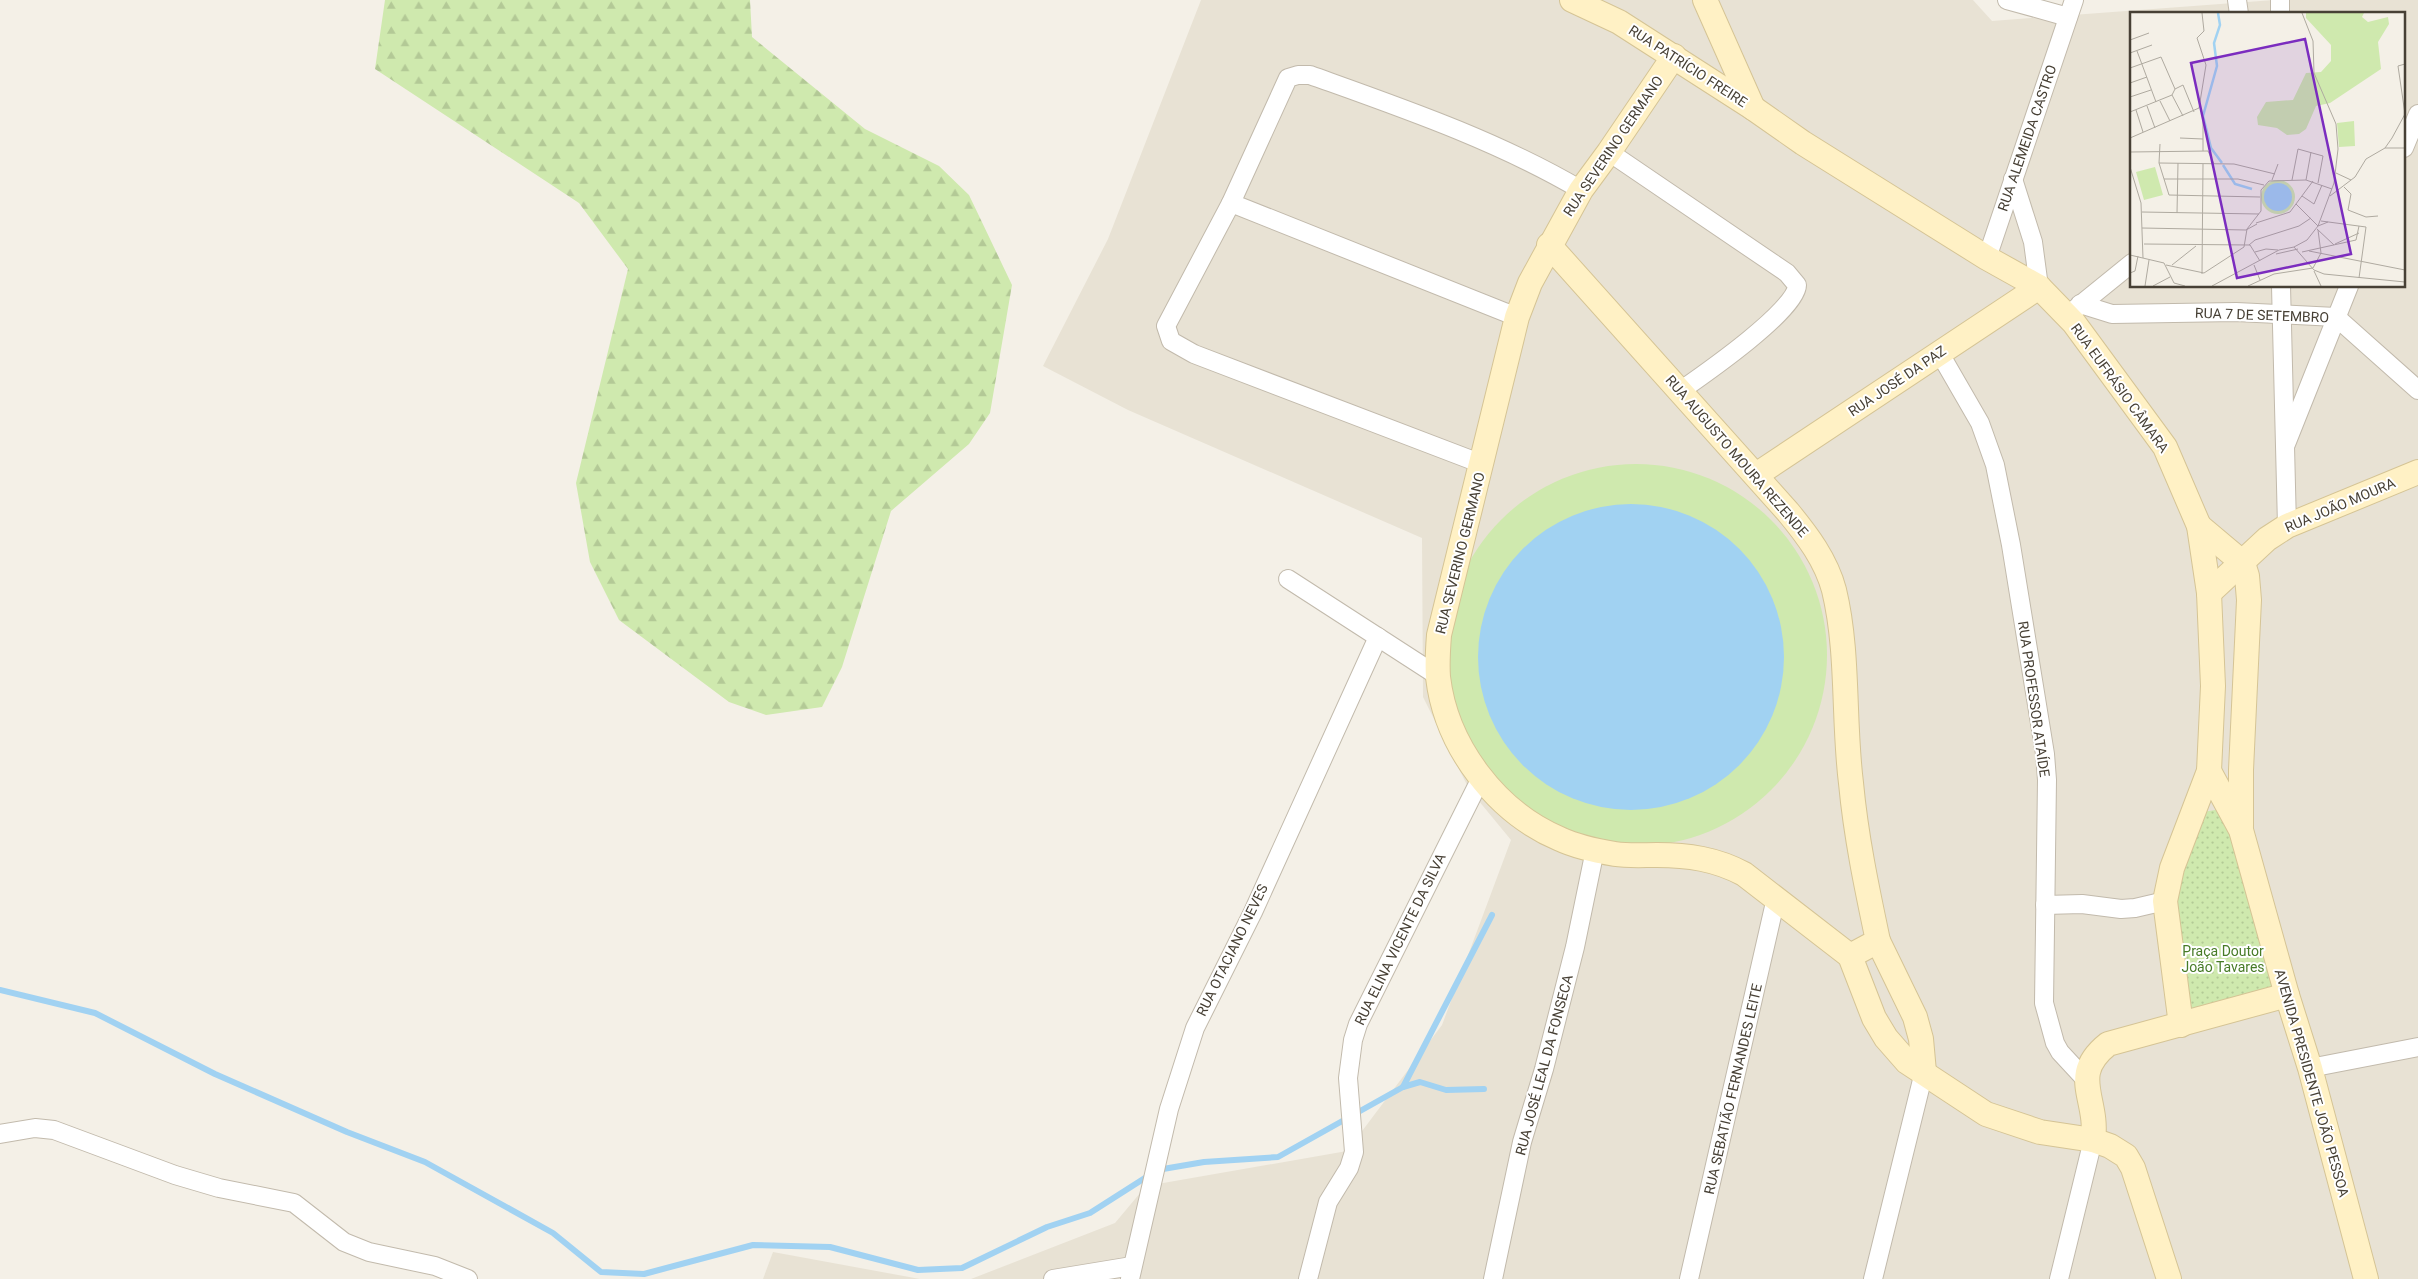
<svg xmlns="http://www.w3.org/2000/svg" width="2418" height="1279" viewBox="0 0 2418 1279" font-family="Roboto,sans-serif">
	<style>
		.residential { fill: #e8e2d4; fill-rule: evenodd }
		.grass { fill: url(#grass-dots) }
		.forest { fill: url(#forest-firs) }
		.garden { fill: #cfe9ae }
		.water { fill: #a1d2f2 }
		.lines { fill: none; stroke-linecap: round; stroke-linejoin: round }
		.stream { stroke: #a1d2f2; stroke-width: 6 }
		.street-casing { stroke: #c2baac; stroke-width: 20 }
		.secondary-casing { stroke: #d5c495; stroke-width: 26 }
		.street { stroke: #fff; stroke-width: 18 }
		.secondary { stroke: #fff1c5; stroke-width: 24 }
		.labels { text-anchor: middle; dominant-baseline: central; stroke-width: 4; stroke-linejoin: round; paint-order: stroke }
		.street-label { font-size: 14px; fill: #474035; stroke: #fff }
		.park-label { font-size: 14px; fill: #477b27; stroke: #fff }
		.inset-river { fill: none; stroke: #a1d2f2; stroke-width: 2.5 }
		.inset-road { fill: none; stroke: #afaaa0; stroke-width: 1 }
		.view { fill: #7b2cbf; fill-opacity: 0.15; stroke: #7b2cbf; stroke-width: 2.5 }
		.inset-edge { fill: none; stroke: #474035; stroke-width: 2.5 }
	</style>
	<defs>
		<pattern id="grass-dots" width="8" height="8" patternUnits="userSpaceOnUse" patternTransform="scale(1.25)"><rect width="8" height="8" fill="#cfe9ae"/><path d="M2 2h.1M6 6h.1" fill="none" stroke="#b3c996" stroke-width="1.8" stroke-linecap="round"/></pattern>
		<pattern id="forest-firs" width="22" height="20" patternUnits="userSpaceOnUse" patternTransform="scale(1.25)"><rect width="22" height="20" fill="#cfe9ae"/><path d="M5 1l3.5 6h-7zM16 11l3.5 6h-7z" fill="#b3c996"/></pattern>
	</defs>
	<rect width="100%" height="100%" fill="#f4f0e7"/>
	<g class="residential">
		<path d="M 1201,0 L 1973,0 L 1992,21 L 2274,0 L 2418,0 L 2418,1279 L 971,1279 L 1115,1223 L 1146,1186 L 1347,1151 L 1442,1025 L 1511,840 L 1469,789 L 1423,697 L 1422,538 L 1128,410 L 1043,366 L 1108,239 ZM 2132,14 L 2404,14 L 2404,286 L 2132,286 Z"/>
		<polygon points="773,1252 920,1279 763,1279"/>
	</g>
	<polygon class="grass" points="2215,810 2226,813 2287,995 2181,1025 2172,868 2203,812"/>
	<polygon class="forest" points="385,0 750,0 752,37 865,129 939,166 969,195 1012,285 990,413 969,444 891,511 842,667 822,707 766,715 729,702 619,620 590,562 576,483 628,269 579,203 375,69"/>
	<circle class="garden" cx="1636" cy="655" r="191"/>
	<circle class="water" cx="1631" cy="657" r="153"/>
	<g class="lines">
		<g class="stream">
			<polyline points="0,990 95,1013 215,1074 347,1132 425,1162 553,1233 601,1272 644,1274 753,1245 830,1247 918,1270 962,1268 1047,1227 1090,1213 1148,1176"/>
			<polyline points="1403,1087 1420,1082 1446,1090 1484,1089"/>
			<polyline points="1163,1169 1204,1162 1278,1157 1403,1087 1492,915"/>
		</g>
		<g class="street-casing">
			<g id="street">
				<polyline points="2007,0 2068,17"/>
				<polyline points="2237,0 2239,14"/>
				<polyline points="2280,0 2280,14"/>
				<polyline points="2404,148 2418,114"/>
				<path d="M 1609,152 L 1787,273 L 1797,285 C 1797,310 1703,375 1680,391"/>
				<polyline points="2013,179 2033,242 2039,287"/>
				<polyline points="1231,203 1517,317"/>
				<polyline points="1987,258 2074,0"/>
				<polyline points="2281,286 2287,526"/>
				<polyline points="2080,304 2112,314 2236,312 2336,317 2418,390"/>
				<polyline points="2074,310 2132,263"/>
				<polyline points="1939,352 1980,423 1995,465 2011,545 2045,754 2047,780 2044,1003 2055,1043 2060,1052 2085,1079"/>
				<polyline points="2286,444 2349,286"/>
				<path d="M 1482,464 L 1194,354 L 1171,341 L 1166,326 L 1231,203 L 1288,78 L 1298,75 L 1310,75 C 1402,108 1496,140 1581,190"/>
				<polyline points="1288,579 1438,676"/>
				<polyline points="2045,905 2082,904 2121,909 2135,908 2165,901"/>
				<polyline points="2310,1068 2418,1047"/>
				<polyline points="0,1134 35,1128 54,1130 175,1175 219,1188 294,1203 344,1242 369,1252 435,1266 468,1279"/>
				<polyline points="1053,1279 1132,1266"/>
				<polyline points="1130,1279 1169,1109 1195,1028 1253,912 1378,637"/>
				<polyline points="1308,1279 1328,1202 1349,1168 1354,1152 1348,1078 1353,1040 1358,1024 1481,778"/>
				<polyline points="1493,1279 1522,1142 1544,1069 1575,947 1595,850"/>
				<polyline points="1689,1279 1776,898"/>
				<polyline points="1873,1279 1924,1072"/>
				<polyline points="2059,1279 2093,1140"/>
			</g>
		</g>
		<g class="secondary-casing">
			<g id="secondary">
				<polyline points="1572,0 1619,22 1753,108 1803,143 1987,258 2039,287 2074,323 2165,447 2199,526 2209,593 2213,686 2209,771 2172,868 2165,901 2181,1025"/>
				<polyline points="1705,0 1753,108"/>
				<path d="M 1674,56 L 1609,152 L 1581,190 L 1530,283 L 1517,317 L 1439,635 C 1438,648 1437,663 1438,677 C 1446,746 1496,812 1560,839 C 1577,847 1597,851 1615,854 C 1628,856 1643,855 1657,855 C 1688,855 1716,859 1744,874 L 1850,956 L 1874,1018 L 1886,1038 L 1907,1062 L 1986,1114 L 2040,1132 L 2093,1140 L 2110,1146 L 2126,1156 L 2133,1168 L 2169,1279"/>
				<path d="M 1549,245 L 1788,512 C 1807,535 1826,560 1834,590 C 1849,652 1843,720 1851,783 C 1856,837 1867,889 1878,941 L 1850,956"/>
				<polyline points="1756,475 2039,287"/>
				<polyline points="2199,526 2243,563 2247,576 2249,600 2241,770 2241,826"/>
				<polyline points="2209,593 2267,539 2287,526 2418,472"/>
				<polyline points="2209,771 2241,830 2287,995 2310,1068 2366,1279"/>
				<polyline points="1878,941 1915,1017 1921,1039 1924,1072"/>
				<path d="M 2093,1140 C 2099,1098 2068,1076 2108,1044 L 2287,995"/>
			</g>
		</g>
		<use href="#street" class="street"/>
		<use href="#secondary" class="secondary"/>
	</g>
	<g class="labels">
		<g class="street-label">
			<text transform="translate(1688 66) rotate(33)">RUA PATRÍCIO FREIRE</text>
			<text transform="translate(2027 138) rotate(-71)">RUA ALEMEIDA CASTRO</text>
			<text transform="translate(1613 146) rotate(-56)">RUA SEVERINO GERMANO</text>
			<text transform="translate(2262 315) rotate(2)">RUA 7 DE SETEMBRO</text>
			<text transform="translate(1897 381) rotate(-34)">RUA JOSÉ DA PAZ</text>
			<text transform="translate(2120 388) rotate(54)">RUA EUFRÁSIO CÂMARA</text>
			<text transform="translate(1737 456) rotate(49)">RUA AUGUSTO MOURA REZENDE</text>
			<text transform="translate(2340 505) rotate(-23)">RUA JOÃO MOURA</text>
			<text transform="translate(1460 553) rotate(-76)">RUA SEVERINO GERMANO</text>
			<text transform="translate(2034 699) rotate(82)">RUA PROFESSOR ATAÍDE</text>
			<text transform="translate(1400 939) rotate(-64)">RUA ELINA VICENTE DA SILVA</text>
			<text transform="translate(1232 950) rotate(-64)">RUA OTACIANO NEVES</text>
			<text transform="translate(1544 1065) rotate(-75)">RUA JOSÉ LEAL DA FONSECA</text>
			<text transform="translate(2312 1083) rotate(74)">AVENIDA PRESIDENTE JOÃO PESSOA</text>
			<text transform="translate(1733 1089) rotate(-77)">RUA SEBATIÃO FERNANDES LEITE</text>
		</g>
		<g class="park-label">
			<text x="2223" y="951">Praça Doutor<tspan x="2223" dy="16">João Tavares</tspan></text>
		</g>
	</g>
	<g transform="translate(2130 12)">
		<rect width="275" height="275" fill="#f4f0e7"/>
		<path d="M 176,1 L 234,1 L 232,5 L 238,10 L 258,5 L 259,12 L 248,30 L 251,57 L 200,91 L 186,94 L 176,117 L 169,122 L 157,123 L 147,116 L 128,113 L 127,105 L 136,90 L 163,88 L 176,61 L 191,60 L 201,49 L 201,33 L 176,6 Z" fill="#cfe9ae"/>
		<path d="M 224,109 L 225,134 L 209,135 L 207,111 ZM 25,155 L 33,183 L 14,188 L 6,160 ZM131 185a17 17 0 1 1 34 0a17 17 0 1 1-34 0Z" fill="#cfe9ae"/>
		<path d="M134 185a14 14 0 1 1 28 0a14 14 0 1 1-28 0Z" fill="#a1d2f2"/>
		<path class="inset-river" d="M 88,1 L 90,13 L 84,31 L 87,54 L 73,104 L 81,136 L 92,151M 93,153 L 105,172 L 122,177"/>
		<path class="inset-road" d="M 0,28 L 19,21M 7,39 L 26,90M 0,41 L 22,33M 0,56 L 31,45 L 45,77 L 42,83 L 0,100M 0,71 L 17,65M 45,77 L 53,73 L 64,100M 42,83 L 53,104M 0,85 L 21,78M 30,89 L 40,109M 17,94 L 25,116M 6,98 L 13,120M 73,107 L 73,139M 0,126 L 69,96 L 76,53 L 67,26 L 74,19 L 72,1M 50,126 L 73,127M 30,132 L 29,151 L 39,183 L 130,185M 255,136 L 275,136M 0,140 L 78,139 L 84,152M 29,151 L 104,152 L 145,162M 0,155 L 11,191 L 13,246M 206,161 L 221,168M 34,167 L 108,167 L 134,173M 142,168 L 148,152M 162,168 L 168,137 L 193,144 L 188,171M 176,168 L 181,140M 214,175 L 221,182 L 218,198 L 236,205 L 248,204M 172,184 L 184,192 L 192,173M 200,184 L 225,165 L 236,147 L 255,136 L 262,126 L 275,102 L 268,54 L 275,52M 166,192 L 188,214 L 198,210M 12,200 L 129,202M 47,201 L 48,151M 191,209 L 236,215 L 229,266M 126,211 L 160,200 L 183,169M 12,216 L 116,218 L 127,212M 187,217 L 204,233M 14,232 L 120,233 L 130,249M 205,232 L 229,221M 119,233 L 125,228 L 169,214 L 181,206M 114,235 L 117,217 L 131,199 L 131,178 L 139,169 L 176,168 L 202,177M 164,235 L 177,228 L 188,214 L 204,171 L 208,137 L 206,112 L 184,61 L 183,29 L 172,1M 179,239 L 275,258M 125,240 L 136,237 L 148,238M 172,240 L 226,228 L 229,214M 146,242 L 168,237M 0,243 L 34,251 L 44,271 L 55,274M 36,253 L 74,261 L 114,235M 42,253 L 66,234M 124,253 L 130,268M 184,259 L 191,274M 0,261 L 5,259 L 8,244M 72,262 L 73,152M 15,274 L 19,248M 23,274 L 40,265M 82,274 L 149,238 L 164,235 L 184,258 L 194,262 L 275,270M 118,274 L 144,262 L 183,256 L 191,241 L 188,218"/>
		<path class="view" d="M 175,27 L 221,242 L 107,266 L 61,51 Z"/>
		<rect width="275" height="275" class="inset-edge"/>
	</g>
</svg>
